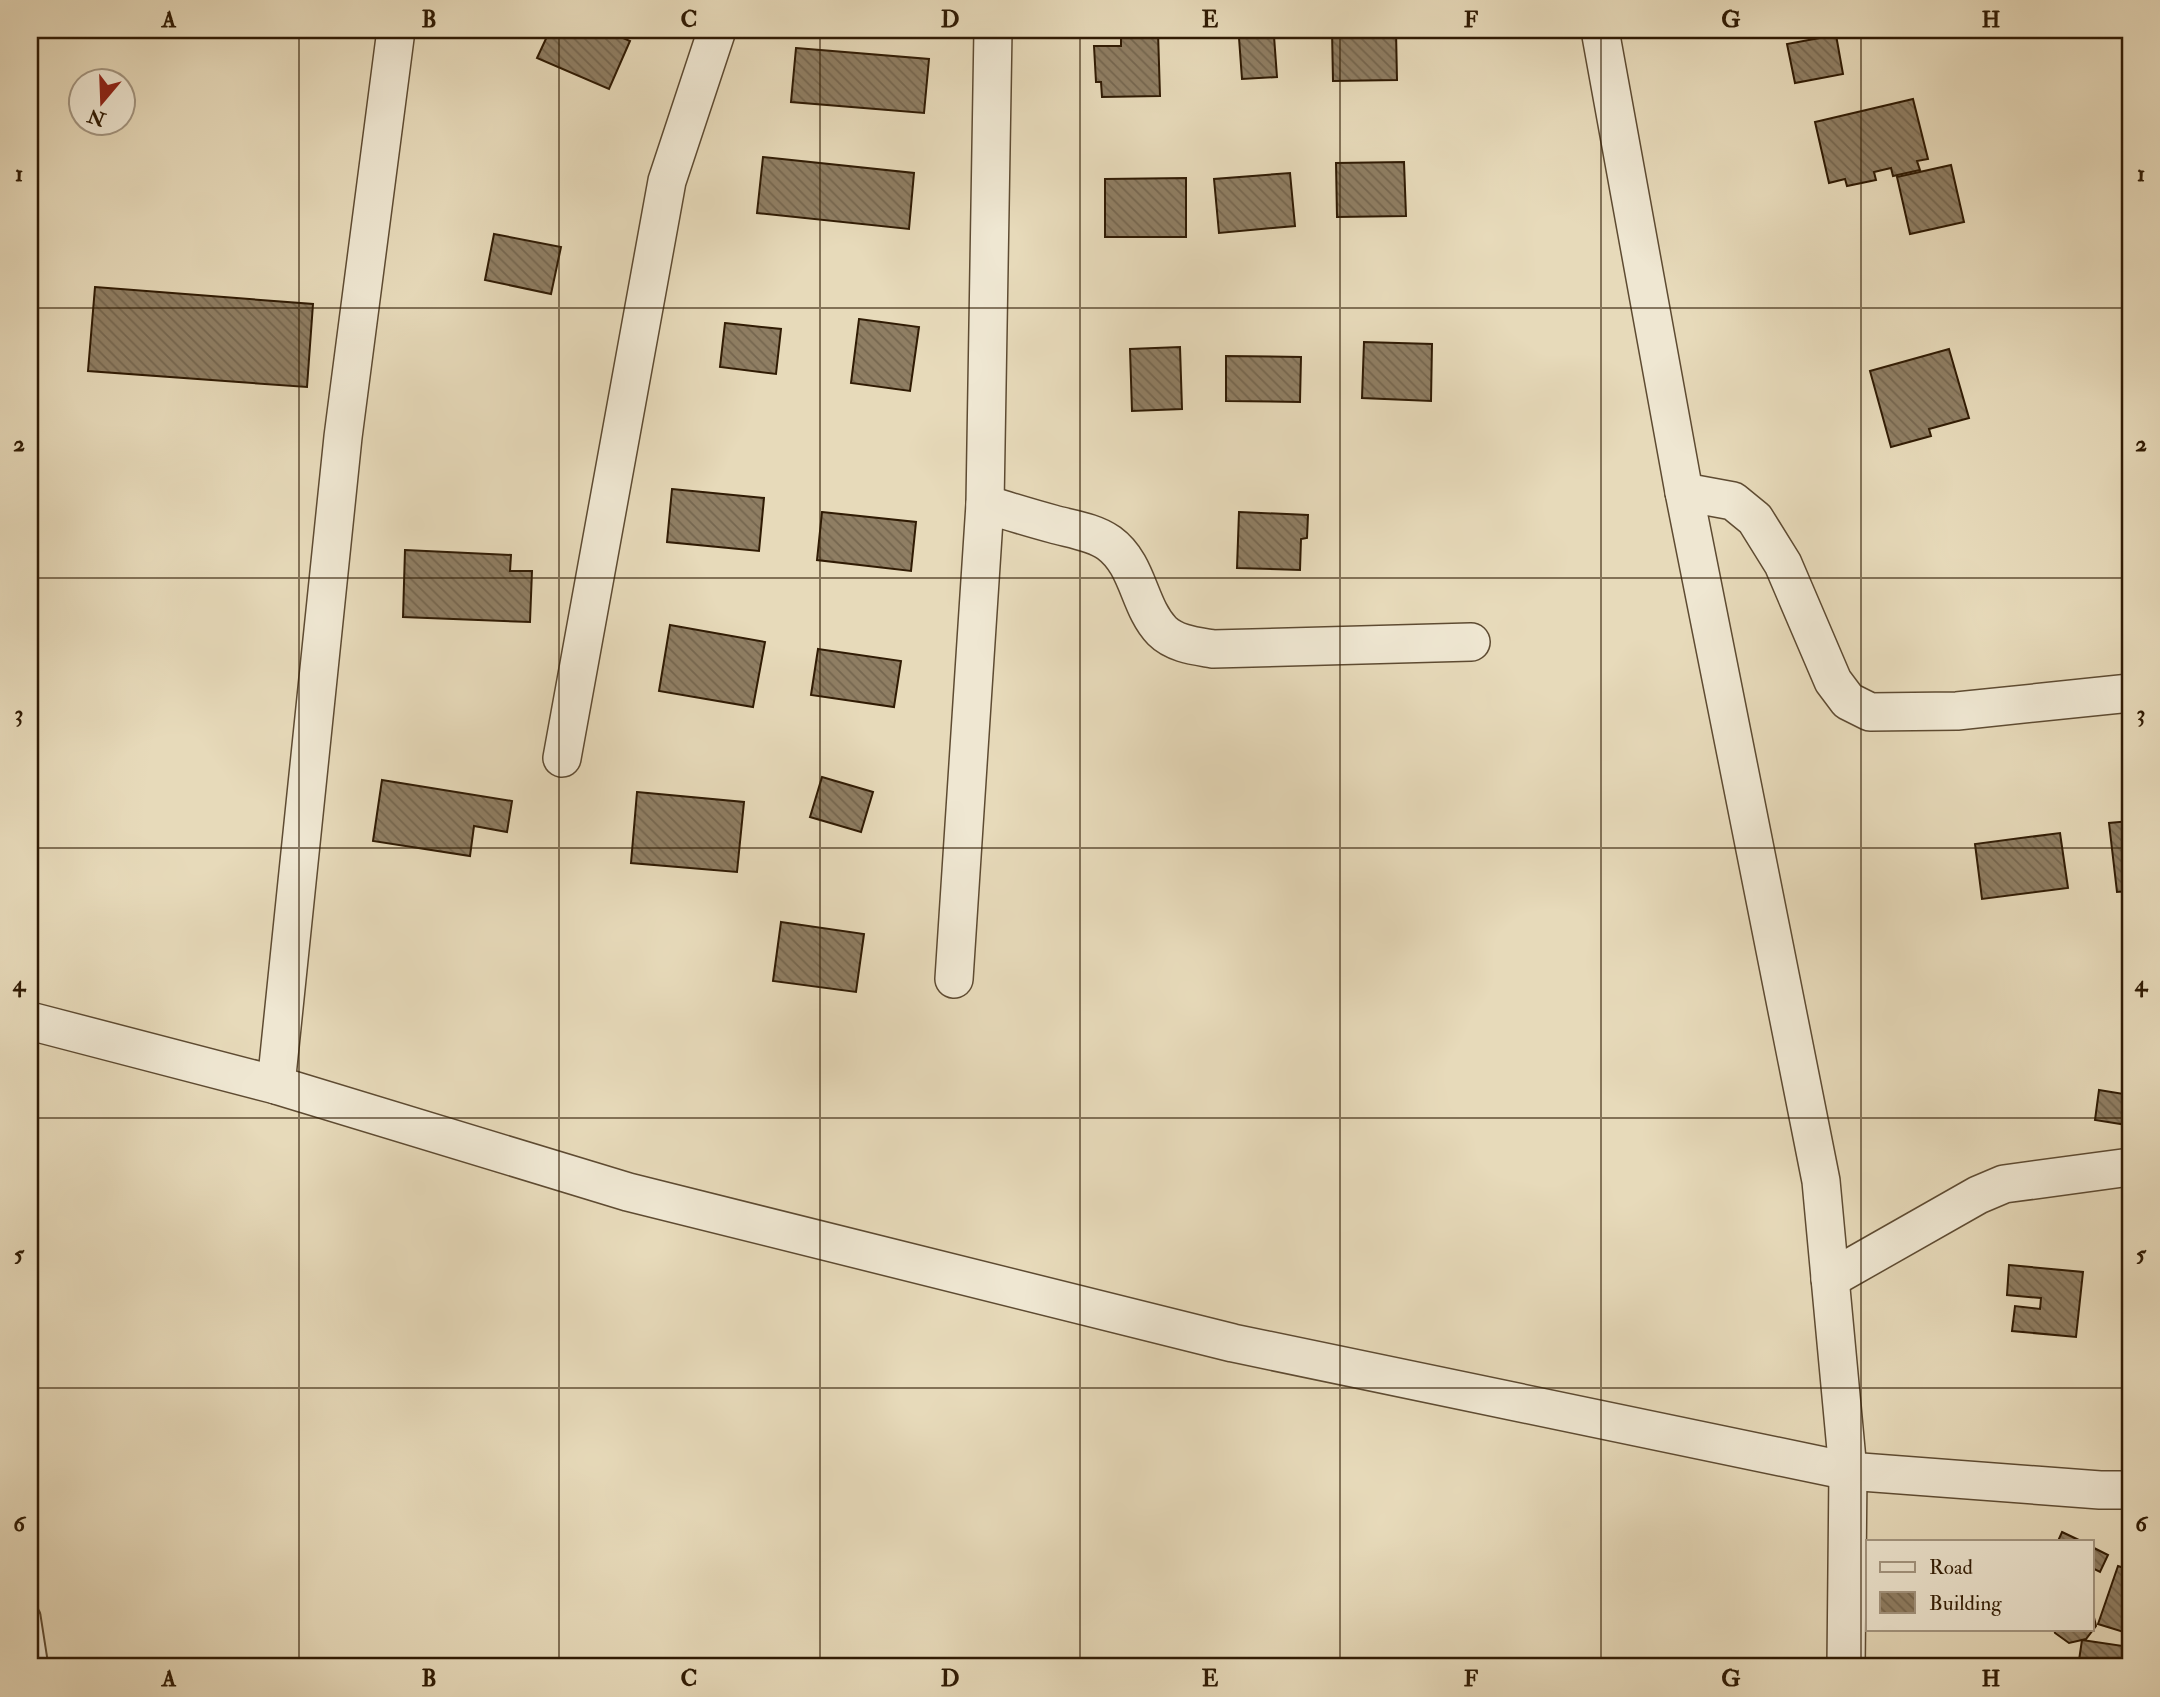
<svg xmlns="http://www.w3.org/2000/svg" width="2160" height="1697" viewBox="0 0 2160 1697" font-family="'IM FELL Double Pica',serif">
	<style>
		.building { fill: url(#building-back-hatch); stroke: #301b04; stroke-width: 2 }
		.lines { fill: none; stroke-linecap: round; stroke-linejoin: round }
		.service-casing { stroke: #5e4b32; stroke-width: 23 }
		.minor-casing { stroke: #5e4b32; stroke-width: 40 }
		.service { stroke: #efe7d2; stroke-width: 19 }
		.minor { stroke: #efe7d2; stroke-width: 37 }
		.grid { fill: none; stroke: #301b04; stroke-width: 2; stroke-opacity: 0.55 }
		.neatline { fill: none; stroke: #301b04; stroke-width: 2.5 }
		.grid-label { font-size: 23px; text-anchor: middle; font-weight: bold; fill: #301b04 }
	</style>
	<defs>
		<pattern id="building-back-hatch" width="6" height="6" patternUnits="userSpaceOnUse" patternTransform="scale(1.75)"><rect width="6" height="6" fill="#8f7e63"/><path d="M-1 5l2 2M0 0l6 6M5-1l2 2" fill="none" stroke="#75664f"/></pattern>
	</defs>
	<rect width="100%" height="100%" fill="#e7daba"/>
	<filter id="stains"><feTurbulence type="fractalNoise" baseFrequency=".00286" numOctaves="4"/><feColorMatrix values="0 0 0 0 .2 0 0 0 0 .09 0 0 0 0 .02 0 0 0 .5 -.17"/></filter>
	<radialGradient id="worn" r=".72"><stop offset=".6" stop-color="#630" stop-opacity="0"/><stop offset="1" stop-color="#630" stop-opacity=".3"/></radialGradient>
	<g class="building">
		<polygon points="550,30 605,30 630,41 609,89 537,58"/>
		<polygon points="1332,30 1396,30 1397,80 1333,81"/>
		<polygon points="1158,32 1160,96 1102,97 1101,82 1096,82 1094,46 1121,46 1121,33"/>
		<polygon points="1836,35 1843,74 1795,83 1787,44"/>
		<polygon points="1274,36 1277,77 1242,79 1239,38"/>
		<polygon points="796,48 929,59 924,113 791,102"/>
		<polygon points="1913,99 1928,159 1917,161 1920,170 1893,176 1891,168 1874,172 1876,180 1847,186 1845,179 1829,183 1815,122"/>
		<polygon points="763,157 914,173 909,229 757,213"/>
		<polygon points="1404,162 1406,216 1337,217 1336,163"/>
		<polygon points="1951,165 1964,222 1910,234 1897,177"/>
		<polygon points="1290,173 1295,226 1219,233 1214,179"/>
		<polygon points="1186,178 1186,237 1105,237 1105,179"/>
		<polygon points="494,234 561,247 551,294 485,280"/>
		<polygon points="95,287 313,304 307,387 88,371"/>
		<polygon points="859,319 919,327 910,391 851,383"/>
		<polygon points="725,323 781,329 776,374 720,367"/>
		<polygon points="1364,342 1432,344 1431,401 1362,398"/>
		<polygon points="1180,347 1182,409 1132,411 1130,349"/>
		<polygon points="1949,349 1969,418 1929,429 1931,436 1891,447 1870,371"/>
		<polygon points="1226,356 1301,357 1300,402 1226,401"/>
		<polygon points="672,489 764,498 759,551 667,542"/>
		<polygon points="822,512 916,522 911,571 817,560"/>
		<polygon points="1239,512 1308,515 1307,538 1301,539 1300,570 1237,568"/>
		<polygon points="405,550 511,555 510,571 532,571 530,622 403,617"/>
		<polygon points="670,625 765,642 753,707 659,691"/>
		<polygon points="818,649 901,661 894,707 811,695"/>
		<polygon points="822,777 873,792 861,832 810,817"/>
		<polygon points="382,780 512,801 507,832 474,826 470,856 373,841"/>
		<polygon points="637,792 744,802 737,872 631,863"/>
		<polygon points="2130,821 2130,891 2117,892 2109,823"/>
		<polygon points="2060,833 2068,888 1982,899 1975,844"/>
		<polygon points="781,922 864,934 856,992 773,981"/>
		<polygon points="2099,1090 2130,1095 2127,1125 2095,1120"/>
		<polygon points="2009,1265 2083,1272 2076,1337 2012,1331 2015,1306 2040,1309 2041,1298 2007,1295"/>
		<polygon points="2062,1532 2081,1541 2058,1541"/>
		<polygon points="2092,1547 2108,1555 2100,1572 2092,1568"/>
		<polygon points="2118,1566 2130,1570 2130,1634 2098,1624"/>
		<polygon points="2092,1609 2096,1626 2086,1639 2069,1643 2055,1633 2054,1629 2092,1629"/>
		<polygon points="2082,1640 2130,1647 2130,1667 2078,1667"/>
	</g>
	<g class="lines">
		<g class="service-casing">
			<polyline id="service" points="30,1616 38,1667"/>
		</g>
		<g class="minor-casing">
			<g id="minor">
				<polyline points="1600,30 1684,492 1821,1181 1848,1471 1846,1667"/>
				<polyline points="1684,492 1733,501 1755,519 1783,564 1833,681 1848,701 1870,712 1957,711 2130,693"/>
				<path d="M 985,504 C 1008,511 1030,518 1053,524 C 1071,529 1094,532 1109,543 C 1139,565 1138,606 1162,631 C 1175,644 1196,646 1213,649 L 1471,642"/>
				<polyline points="562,758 667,181 717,30"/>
				<polyline points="954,979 985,504 993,30"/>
				<polyline points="30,1021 276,1085 628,1192 1233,1343 1848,1471 2100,1490 2130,1490"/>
				<polyline points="276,1085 343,437 396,30"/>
				<polyline points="1830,1279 1978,1195 2004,1184 2130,1167"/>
			</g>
		</g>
		<use href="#service" class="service"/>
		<use href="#minor" class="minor"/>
	</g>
	<path class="grid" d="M 299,30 L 299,1667M 559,30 L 559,1667M 820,30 L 820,1667M 1080,30 L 1080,1667M 1340,30 L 1340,1667M 1601,30 L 1601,1667M 1861,30 L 1861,1667M 30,308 L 2130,308M 30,578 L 2130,578M 30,848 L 2130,848M 30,1118 L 2130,1118M 30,1388 L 2130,1388"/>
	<rect width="2160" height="1697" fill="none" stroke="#e7daba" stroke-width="77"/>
	<rect x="1866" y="1540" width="228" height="91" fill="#efe7d2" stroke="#a39580" stroke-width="2"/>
	<rect x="1880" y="1562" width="35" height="10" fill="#efe7d2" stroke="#a39580" stroke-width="2"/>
	<text x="1929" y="1574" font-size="21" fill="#301b04">Road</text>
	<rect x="1880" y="1592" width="35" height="21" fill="url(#building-back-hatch)" stroke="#a39580" stroke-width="2"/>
	<text x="1929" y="1610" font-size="21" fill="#301b04">Building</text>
	<g transform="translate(102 102) rotate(199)"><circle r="33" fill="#efe7d2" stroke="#a39580" stroke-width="2"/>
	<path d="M0-5L12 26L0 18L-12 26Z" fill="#8f2418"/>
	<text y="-10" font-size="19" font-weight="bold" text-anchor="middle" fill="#301b04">N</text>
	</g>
	<rect x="38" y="38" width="2084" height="1620" class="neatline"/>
	<g class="grid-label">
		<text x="169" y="27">A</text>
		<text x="429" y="27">B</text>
		<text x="689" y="27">C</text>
		<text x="950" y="27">D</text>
		<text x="1210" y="27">E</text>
		<text x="1471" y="27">F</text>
		<text x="1731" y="27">G</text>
		<text x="1991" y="27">H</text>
		<text x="19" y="181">1</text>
		<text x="2141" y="181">1</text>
		<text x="19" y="451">2</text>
		<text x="2141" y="451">2</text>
		<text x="19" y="721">3</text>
		<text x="2141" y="721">3</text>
		<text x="19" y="991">4</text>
		<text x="2141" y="991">4</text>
		<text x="19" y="1261">5</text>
		<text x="2141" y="1261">5</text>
		<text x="19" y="1531">6</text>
		<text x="2141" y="1531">6</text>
		<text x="169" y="1686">A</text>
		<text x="429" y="1686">B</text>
		<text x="689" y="1686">C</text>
		<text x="950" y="1686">D</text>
		<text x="1210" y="1686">E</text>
		<text x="1471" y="1686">F</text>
		<text x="1731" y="1686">G</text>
		<text x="1991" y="1686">H</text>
	</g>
	<rect width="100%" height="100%" filter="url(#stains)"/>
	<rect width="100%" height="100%" fill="url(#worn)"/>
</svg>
